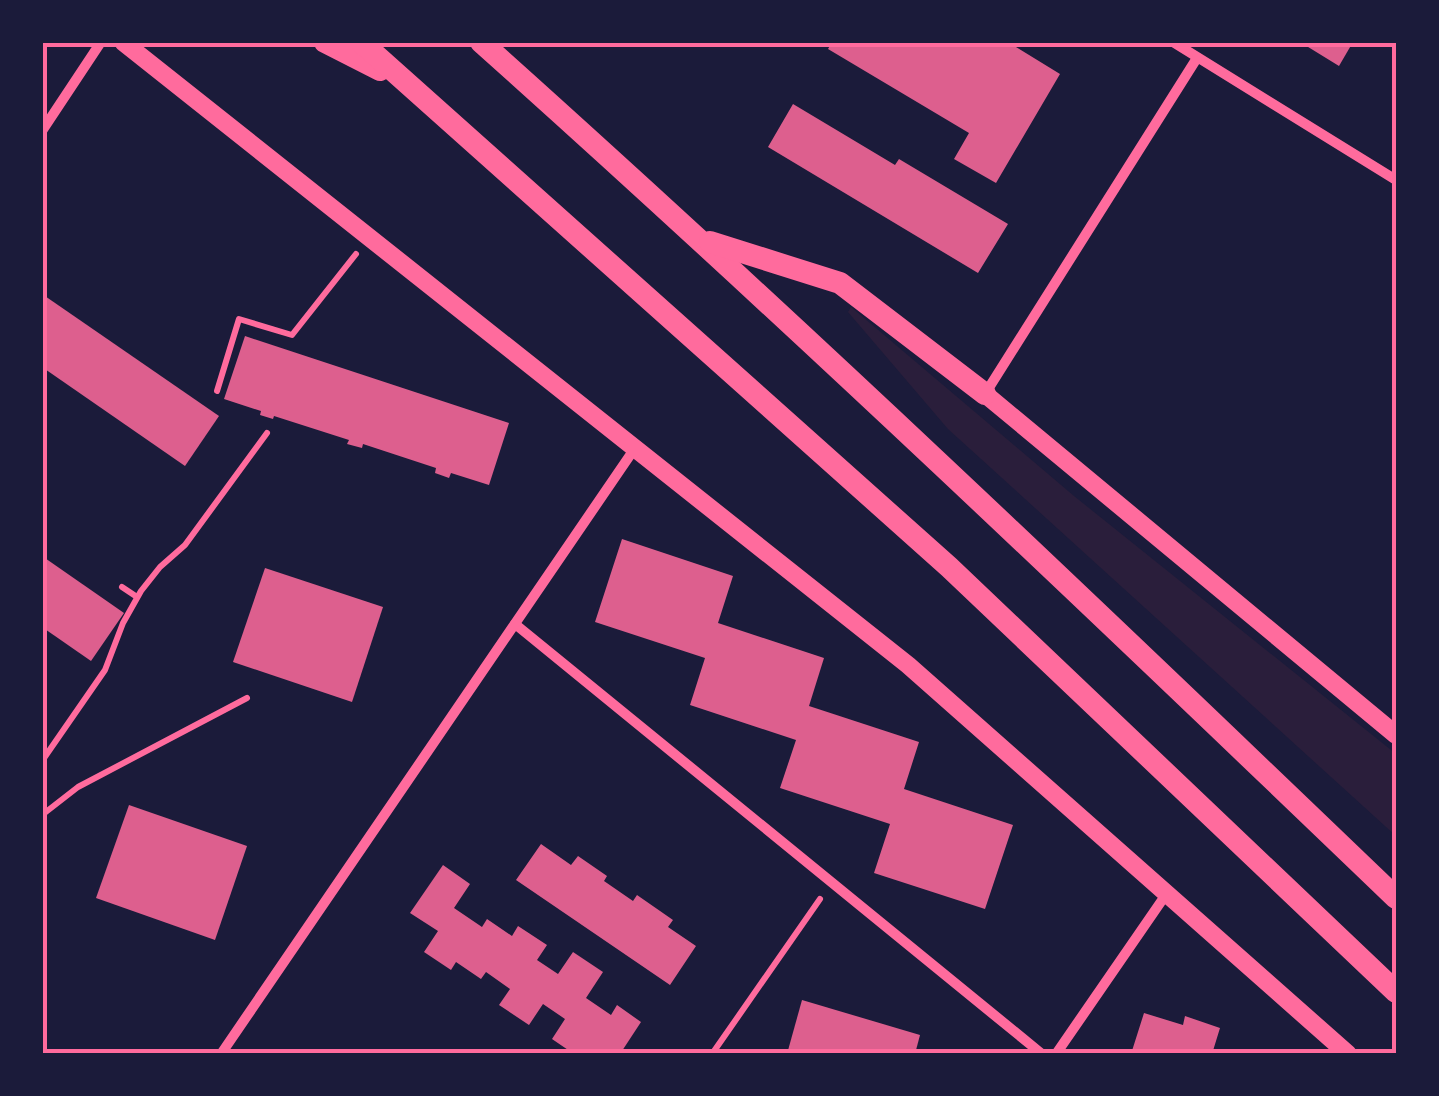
<svg xmlns="http://www.w3.org/2000/svg" width="1439" height="1096" viewBox="0 0 1439 1096" font-family="'Playfair Display',serif">
	<style>
		.green { fill: #2a1e3b }
		.building { fill: #dd5f8e }
		.lines { fill: none; stroke-linecap: round; stroke-linejoin: round }
		.path { stroke: #ff6b9d; stroke-width: 6 }
		.minor { stroke: #ff6b9d; stroke-width: 10 }
		.tertiary { stroke: #ff6b9d; stroke-width: 18 }
		.primary { stroke: #ff6b9d; stroke-width: 22 }
		.neatline { fill: none; stroke: #ff6b9d; stroke-width: 4 }
	</style>
	<rect width="100%" height="100%" fill="#1b1b3a"/>
	<polygon class="green" points="851,307 1074,496 1396,754 1396,836 948,429 848,312"/>
	<g class="building">
		<polygon points="832,42 1008,42 1060,74 996,183 954,159 969,133 828,49"/>
		<polygon points="1300,42 1353,42 1339,66"/>
		<polygon points="793,104 895,165 899,159 1008,224 978,273 768,147"/>
		<polygon points="42,294 219,416 185,466 42,367"/>
		<polygon points="245,336 509,423 489,485 451,473 449,478 435,473 436,468 363,444 362,448 347,444 349,440 274,416 273,419 260,415 261,411 224,399"/>
		<polygon points="622,539 733,576 718,623 824,658 809,706 919,742 904,789 1013,825 985,909 874,873 890,824 780,788 796,740 690,705 705,658 595,622"/>
		<polygon points="42,556 124,613 91,661 42,627"/>
		<polygon points="265,568 383,607 352,702 233,662"/>
		<polygon points="129,805 247,846 215,940 96,898"/>
		<polygon points="541,844 571,865 578,856 607,876 604,881 633,901 637,895 673,920 668,927 696,946 670,985 516,880"/>
		<polygon points="443,865 470,884 454,908 482,927 487,919 512,936 518,926 547,945 537,960 558,974 573,952 603,972 586,998 611,1015 617,1005 641,1022 620,1054 591,1054 586,1050 584,1054 574,1054 552,1039 565,1019 543,1004 529,1025 499,1005 510,989 486,972 481,979 456,962 451,970 424,952 438,931 410,913"/>
		<polygon points="802,1000 920,1035 915,1054 787,1054"/>
		<polygon points="1144,1013 1183,1025 1185,1016 1220,1028 1212,1054 1131,1054"/>
	</g>
	<g class="lines">
		<g class="path">
			<polyline points="217,391 239,319 292,335 356,254"/>
			<polyline points="122,587 137,597"/>
			<polyline points="42,761 105,670 123,623 141,591 160,567 185,545 267,433"/>
			<polyline points="42,815 78,787 247,698"/>
			<polyline points="712,1054 820,899"/>
		</g>
		<g class="minor">
			<polyline points="1173,42 1396,180"/>
			<polyline points="42,131 101,42"/>
			<polyline points="985,394 1197,58"/>
			<polyline points="515,624 1042,1054"/>
			<polyline points="221,1054 635,448"/>
			<polyline points="1056,1054 1167,893"/>
		</g>
		<g class="tertiary">
			<polyline points="123,42 908,665 1348,1054"/>
			<polyline points="985,394 1396,735"/>
		</g>
		<g class="primary">
			<polyline points="325,42 380,70"/>
			<polyline points="361,42 949,567 1396,992"/>
			<path d="M 481,42 C 793,321 1095,609 1396,898"/>
			<polyline points="710,242 840,283 985,394"/>
		</g>
	</g>
	<rect width="1439" height="1096" fill="none" stroke="#1b1b3a" stroke-width="90"/>
	<rect x="45" y="45" width="1349" height="1006" class="neatline"/>
</svg>
